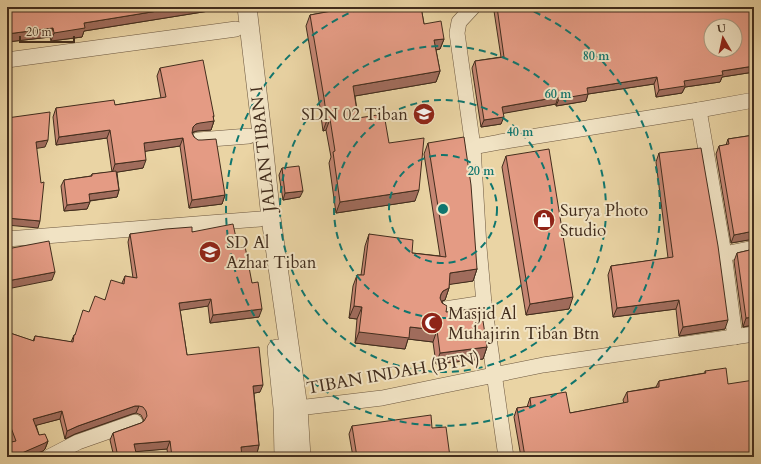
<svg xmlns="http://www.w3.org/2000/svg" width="761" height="464" viewBox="0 0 761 464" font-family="Cardo,serif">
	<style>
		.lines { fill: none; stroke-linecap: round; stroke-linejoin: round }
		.minor-casing { stroke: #6c573f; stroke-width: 16 }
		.tertiary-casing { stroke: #6c573f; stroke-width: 20 }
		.minor { stroke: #f1e3c4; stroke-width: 15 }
		.tertiary { stroke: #f1e3c4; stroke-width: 19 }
		.wall { fill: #c48572; stroke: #422d1d }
		.shaded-wall { fill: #a06c5c; stroke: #422d1d }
		.building { fill: #e49b84; stroke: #422d1d; fill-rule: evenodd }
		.ring { fill: none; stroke: #0f766e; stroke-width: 2; stroke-dasharray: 7 5 }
		.labels { text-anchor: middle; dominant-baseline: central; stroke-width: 4; stroke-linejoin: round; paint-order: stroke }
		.poi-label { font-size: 17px; fill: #422d1d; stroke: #f1e3c4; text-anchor: start }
		.street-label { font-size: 17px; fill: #422d1d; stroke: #f1e3c4 }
		.centre { fill: #0f766e; stroke: #f1e3c4; stroke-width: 2 }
		.ring-label { font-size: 12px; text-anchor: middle; font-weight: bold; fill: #0f766e; stroke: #f1e3c4; stroke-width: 4; stroke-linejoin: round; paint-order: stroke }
	</style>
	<rect width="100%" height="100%" fill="#ead4a4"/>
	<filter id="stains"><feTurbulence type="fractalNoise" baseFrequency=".005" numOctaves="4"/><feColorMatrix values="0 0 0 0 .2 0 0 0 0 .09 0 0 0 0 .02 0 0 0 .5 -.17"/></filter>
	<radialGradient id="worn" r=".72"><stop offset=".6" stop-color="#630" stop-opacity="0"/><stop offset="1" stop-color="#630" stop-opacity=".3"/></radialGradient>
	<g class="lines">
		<g class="minor-casing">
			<g id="minor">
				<polyline points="473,7 459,22 457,33 473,147 479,247 484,303 506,457"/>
				<polyline points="7,60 236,29"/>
				<polyline points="699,110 724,254 735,337"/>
				<polyline points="198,140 249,136"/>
				<polyline points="473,147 500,142 699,110 754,100"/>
				<polyline points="7,239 260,219"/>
				<polyline points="724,254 754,248"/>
				<polyline points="445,309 484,303"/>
				<polyline points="298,408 382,398 543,365 754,334"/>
				<polyline points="49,457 78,442 135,422"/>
			</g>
		</g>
		<g class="tertiary-casing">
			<g id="tertiary">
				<polyline points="247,7 262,134 271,218 298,408 301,457"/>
				<polyline points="277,349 283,408 284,457"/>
			</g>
		</g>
		<use href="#minor" class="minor"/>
		<use href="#tertiary" class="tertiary"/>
	</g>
	<g class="wall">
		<polygon points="40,7 216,7 215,10 84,31 82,37 51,41 50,37 7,42 7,11"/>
		<polygon points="342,7 421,7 424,24 444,39 440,49 436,50 440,71 436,82 355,96 358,118 389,143 415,201 336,213 329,163 331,157 326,130 323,131 320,109 320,107 306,26 310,15 343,9"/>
		<polygon points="496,7 754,7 754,72 722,77 720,82 685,87 682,93 656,97 654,84 588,94 586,101 556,106 556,104 503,113 501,124 481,127 472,68 475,61 501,57 494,11"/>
		<polygon points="160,68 213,118 214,121 211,130 197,131 192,133 225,195 222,204 189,208 180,146 145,151 143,168 117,172 119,190 117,197 90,201 87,209 64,211 61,186 64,180 91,176 92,174 112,172 107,138 56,145 53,117 56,108 115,105 161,98 157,76"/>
		<polygon points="754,135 754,239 731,243 716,154 719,146 726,145 728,139"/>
		<polygon points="428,143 477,269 473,281 449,284 449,288 445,300 442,301 446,312 487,347 483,359 436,364 433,342 408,339 405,349 355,343 357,319 349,318 353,286 357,275 361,275 365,246 369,234 412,253 440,256 424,154"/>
		<polygon points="659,153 725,329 679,336 676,309 613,317 608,275 611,266 668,258 656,162"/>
		<polygon points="506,156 569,309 526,315 502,167"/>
		<polygon points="282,168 300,197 283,200 279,175"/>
		<polygon points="192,232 238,247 252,283 259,317 210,323 208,306 180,310 187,355 260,392 254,393 259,445 257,453 242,455 242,457 168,457 167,449 136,451 137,457 114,457 110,440 113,433 141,423 144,421 141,415 136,413 132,414 75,434 65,439 60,419 36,425 39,435 48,441 45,449 43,451 27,457 7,457 11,442 7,432 7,332 33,341 35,336 71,342 74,335 75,335 89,312 104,300 122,283 125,276 133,278 128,242 130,234"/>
		<polygon points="754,249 754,325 743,327 734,261 737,253"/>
		<polygon points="705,371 728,384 754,457 521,457 514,417 517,408 527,407 530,398 570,413 624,403 623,400 627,392 656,387 659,381 705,373"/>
		<polygon points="352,426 432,428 450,457 353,457 349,434"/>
	</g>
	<g class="shaded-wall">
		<polygon points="182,7 216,7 215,10 84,31 82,37 51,41 54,33 84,23"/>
		<polygon points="53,28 50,37 7,42 7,34"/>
		<polygon points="444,39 440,49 430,51 434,40"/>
		<polygon points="754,66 754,72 722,77 720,82 685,87 682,93 656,97 659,90 684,81 722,71"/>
		<polygon points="440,71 436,82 349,97 353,86"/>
		<polygon points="657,77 654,84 588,94 586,101 556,106 559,99 587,88"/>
		<polygon points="558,97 556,104 500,114 502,107"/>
		<polygon points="214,116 212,122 214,121 211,130 197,131 193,132 190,136 193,127 196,124"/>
		<polygon points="504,117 501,124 481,127 484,120"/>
		<polygon points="330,119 326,130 323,131 327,120"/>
		<polygon points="110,130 107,138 56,145 59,137"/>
		<polygon points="183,138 180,146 141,152 144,143"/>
		<polygon points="48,140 45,147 33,149 36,142"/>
		<polygon points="146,160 143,168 112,173 115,164"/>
		<polygon points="119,190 117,197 87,201 89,194"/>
		<polygon points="419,190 415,201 336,213 340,202"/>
		<polygon points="303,191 300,197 283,200 285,193"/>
		<polygon points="225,195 222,204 189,208 192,200"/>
		<polygon points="90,202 87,209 64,211 67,205"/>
		<polygon points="7,218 40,221 38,228 7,225"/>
		<polygon points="754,231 754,239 731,243 734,235"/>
		<polygon points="477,269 473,281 446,285 450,273"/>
		<polygon points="55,272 52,280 7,289 7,281"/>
		<polygon points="449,288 445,300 439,302 441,294 443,291"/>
		<polygon points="573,297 569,309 526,315 530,304"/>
		<polygon points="211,299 208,306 176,311 179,303"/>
		<polygon points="679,300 676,309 613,317 617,308"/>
		<polygon points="354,306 362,307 357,319 349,318"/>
		<polygon points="262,309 259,317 210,323 213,315"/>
		<polygon points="754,317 754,323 753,325 743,327 746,318"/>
		<polygon points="728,320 725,329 679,336 683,327"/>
		<polygon points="410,327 437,330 433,342 408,339 405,349 355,343 359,332"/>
		<polygon points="487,347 483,359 436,364 440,353"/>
		<polygon points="263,385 260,392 250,394 253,386"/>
		<polygon points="135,406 139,406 136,413 132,414 75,434 65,439 67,431 78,426"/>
		<polygon points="62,411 60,419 30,427 33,419"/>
		<polygon points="48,441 45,449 43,451 27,457 14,457 15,456"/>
		<polygon points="170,441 167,449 132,452 134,444"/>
		<polygon points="259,445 257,453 239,455 241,447"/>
	</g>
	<g class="building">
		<polygon points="40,7 182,7 84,23 85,28 54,33 53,28 7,34 7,11"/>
		<polygon points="348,7 421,7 424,24 441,21 444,39 434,40 440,71 353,86 358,118 384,114 389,143 424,138 419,190 340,202 333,152 335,151 330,119 327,120 324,98 310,15 348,8"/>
		<path d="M 497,7 L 754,7 L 754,66 L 722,71 L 723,75 L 684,81 L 685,86 L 659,90 L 657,77 L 587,88 L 588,94 L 559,99 L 558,97 L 502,107 L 504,117 L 484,120 L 475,61 L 504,57 ZM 711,26 L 735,26 L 735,50 L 711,50 Z"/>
		<polygon points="203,60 214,116 213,116 214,121 200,123 196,124 193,127 192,133 194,137 198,140 202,140 216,139 225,195 192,200 183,138 144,143 146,160 115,164 110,130 59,137 56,108 114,100 115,105 166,97 160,68"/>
		<polygon points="50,112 48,140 36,142 41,183 44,182 40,221 7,218 7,118"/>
		<polygon points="754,135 754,231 734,235 719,146 729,144 728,139"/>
		<polygon points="464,137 471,185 477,269 450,273 449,288 443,291 441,294 440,298 442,303 447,306 446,312 481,308 487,347 440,353 437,330 410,327 409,338 359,332 362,307 354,306 357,275 364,275 369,234 413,240 412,253 446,257 428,143"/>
		<polygon points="701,148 718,246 728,320 683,327 679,300 617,308 611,266 673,257 659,153"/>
		<polygon points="549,149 573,297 530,304 506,156"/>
		<polygon points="299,166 303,191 285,193 282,168"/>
		<polygon points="116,171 119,190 89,194 90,202 67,205 64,180 92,176 92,174"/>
		<polygon points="233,224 238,247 245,246 252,283 258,282 262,309 213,315 211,299 179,303 187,355 259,347 263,385 253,386 259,445 241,447 242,457 172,457 170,441 134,444 137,457 118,457 113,433 141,423 144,421 147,416 146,411 143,407 139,406 135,406 78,426 67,431 62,411 33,419 39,435 45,434 48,441 45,443 15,456 15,457 7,457 7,443 16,441 7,417 7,332 34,341 35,336 73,342 74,335 75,335 83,310 89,312 95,296 105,300 111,280 124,284 125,276 137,278 130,234 166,229 192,227 192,232"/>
		<polygon points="49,241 55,272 7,281 7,249"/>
		<polygon points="754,249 754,317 746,318 737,253"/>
		<polygon points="726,368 728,384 754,380 754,457 525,457 517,408 531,406 530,398 566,392 570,413 628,402 627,392 659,387 659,381 706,373 705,371"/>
		<polygon points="431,415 432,428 446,427 450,457 357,457 352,426"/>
	</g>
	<g class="ring">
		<circle cx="443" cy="209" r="54"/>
		<circle cx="443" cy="209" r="109"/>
		<circle cx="443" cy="209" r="163"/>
		<path d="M523 7A217 217 0 1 1 363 7"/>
	</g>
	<defs>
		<g id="school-disc" transform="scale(1.15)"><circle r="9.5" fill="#8f2418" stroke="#f1e3c4"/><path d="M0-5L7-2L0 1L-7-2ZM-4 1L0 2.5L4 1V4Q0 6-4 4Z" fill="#fff"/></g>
		<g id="shop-disc" transform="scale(1.15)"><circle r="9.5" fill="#8f2418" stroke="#f1e3c4"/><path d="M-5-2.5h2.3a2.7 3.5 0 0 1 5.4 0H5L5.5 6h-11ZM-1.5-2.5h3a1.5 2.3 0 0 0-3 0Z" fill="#fff"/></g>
		<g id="mosque-disc" transform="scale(1.15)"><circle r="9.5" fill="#8f2418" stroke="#f1e3c4"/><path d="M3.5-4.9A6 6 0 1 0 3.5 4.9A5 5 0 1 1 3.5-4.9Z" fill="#fff"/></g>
	</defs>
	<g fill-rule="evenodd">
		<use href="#school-disc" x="424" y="114"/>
		<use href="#shop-disc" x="544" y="220"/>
		<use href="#school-disc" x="210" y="252"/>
		<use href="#mosque-disc" x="432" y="323"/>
	</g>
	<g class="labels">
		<g class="poi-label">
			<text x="408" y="114" text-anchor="end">SDN 02 Tiban</text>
			<text x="560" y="210">Surya Photo<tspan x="560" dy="20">Studio</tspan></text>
			<text x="226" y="242">SD Al<tspan x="226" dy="20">Azhar Tiban</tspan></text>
			<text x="448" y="313">Masjid Al<tspan x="448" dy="20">Muhajirin Tiban Btn</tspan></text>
		</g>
		<g class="street-label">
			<text transform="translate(263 149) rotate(-96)">JALAN TIBAN I</text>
			<text transform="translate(393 373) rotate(-10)">TIBAN INDAH (BTN)</text>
		</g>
	</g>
	<circle cx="443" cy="209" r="6" class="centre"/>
	<g class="ring-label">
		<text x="596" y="60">80 m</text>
		<text x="558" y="98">60 m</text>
		<text x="520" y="136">40 m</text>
		<text x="481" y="175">20 m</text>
	</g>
	<rect width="761" height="464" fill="none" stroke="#ead4a4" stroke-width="24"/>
	<rect x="8" y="8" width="745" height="448" fill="none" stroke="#422d1d" stroke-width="2"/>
	<rect x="12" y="12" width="737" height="440" fill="none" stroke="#422d1d"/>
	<g transform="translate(723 38) rotate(351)"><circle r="19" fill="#f1e3c4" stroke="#ab9a81"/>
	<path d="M0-3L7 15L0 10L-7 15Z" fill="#8f2418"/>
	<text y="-6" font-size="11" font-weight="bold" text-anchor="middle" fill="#422d1d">U</text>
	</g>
	<path d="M20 36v6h54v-6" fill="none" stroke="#422d1d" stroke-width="2"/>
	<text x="26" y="36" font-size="12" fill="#422d1d" stroke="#f1e3c4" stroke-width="3" paint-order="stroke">20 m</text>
	<rect width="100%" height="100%" filter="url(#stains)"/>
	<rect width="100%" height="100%" fill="url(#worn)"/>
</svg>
